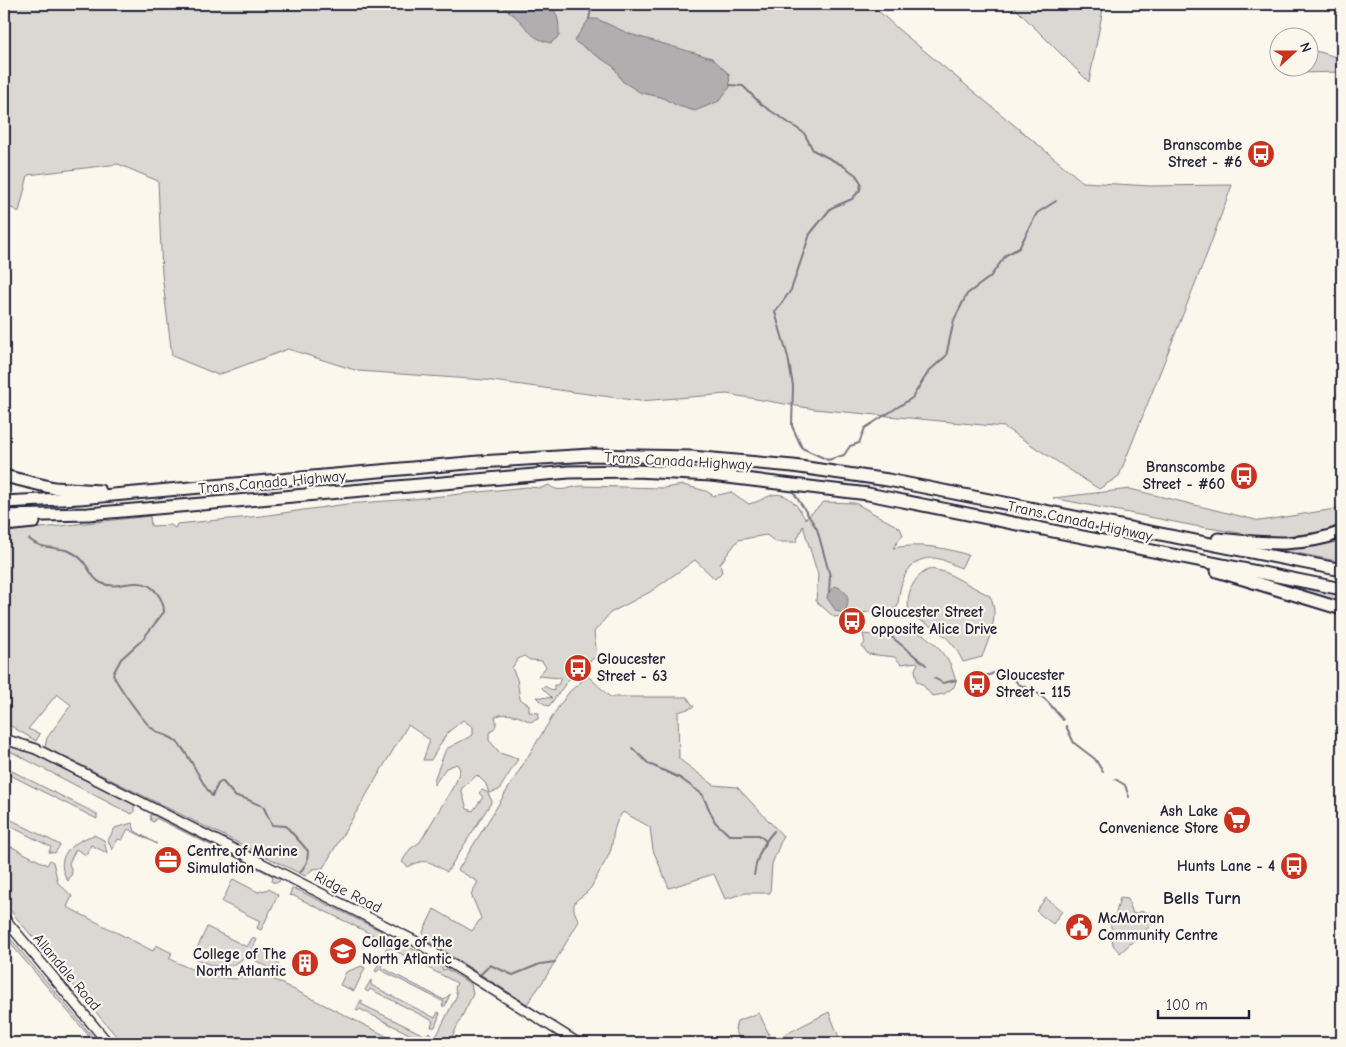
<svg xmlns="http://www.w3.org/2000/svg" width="1346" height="1047" viewBox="0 0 1346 1047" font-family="'Comic Neue',sans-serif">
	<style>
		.green { fill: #dbd8d3; stroke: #7e7d87 }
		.water { fill: #b1aeb0; stroke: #787681 }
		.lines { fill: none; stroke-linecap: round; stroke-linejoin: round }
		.stream { stroke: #787681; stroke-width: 2 }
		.secondary-casing { stroke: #22223b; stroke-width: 12 }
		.highway-casing { stroke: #22223b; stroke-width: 15 }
		.secondary { stroke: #fbf7ec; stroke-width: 9 }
		.highway { stroke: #fbf7ec; stroke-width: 11 }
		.labels { text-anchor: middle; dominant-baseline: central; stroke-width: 4.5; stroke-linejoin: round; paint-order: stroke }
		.poi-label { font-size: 15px; font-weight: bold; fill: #22223b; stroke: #fbf7ec; text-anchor: start }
		.street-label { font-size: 15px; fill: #22223b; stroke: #fbf7ec }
		.quarter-label { font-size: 18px; font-weight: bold; fill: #22223b; stroke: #fbf7ec }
	</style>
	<rect width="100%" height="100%" fill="#fbf7ec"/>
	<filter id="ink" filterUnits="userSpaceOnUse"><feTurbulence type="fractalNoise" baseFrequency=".02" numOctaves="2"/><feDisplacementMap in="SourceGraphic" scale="10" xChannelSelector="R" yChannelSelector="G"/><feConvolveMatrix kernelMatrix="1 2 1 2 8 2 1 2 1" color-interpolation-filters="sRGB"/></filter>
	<g filter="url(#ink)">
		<g class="green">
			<polygon points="4,4 871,4 898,29 1083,182 1150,186 1232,185 1208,251 1119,476 1099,489 1004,427 814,409 727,394 640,401 485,380 358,371 288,349 218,375 172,356 162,274 158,181 118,164 28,175 19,212 4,204"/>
			<polygon points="1011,4 1104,4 1089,82"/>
			<polygon points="1309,51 1320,52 1342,59 1342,72 1297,73 1297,68 1308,68"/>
			<path d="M 549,485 C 559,494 568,487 581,486 L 664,488 L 683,485 L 706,491 L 714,496 L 731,492 L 749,504 C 758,502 764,498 772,495 C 788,491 799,507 805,519 L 824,502 L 855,503 L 900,528 L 903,535 L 893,548 C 919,543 943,547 968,555 L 961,568 C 953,565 940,557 932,558 C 906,558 899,585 898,606 L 890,611 L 874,608 L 876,611 L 834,617 L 816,601 L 818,575 L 803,526 L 796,542 L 776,542 L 766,535 L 738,540 L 720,564 L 722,572 L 715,579 L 695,560 L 650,592 L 610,613 L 594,632 L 597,656 L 575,671 L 549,706 L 544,704 L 537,697 L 552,698 L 542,688 L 544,686 L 554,691 L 554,685 L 558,685 L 561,678 L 538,676 L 546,667 L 542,661 L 530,660 L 524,656 L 518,659 L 512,668 L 517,679 L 520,699 L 529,705 L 529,712 L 539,713 L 538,719 L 530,722 C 520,716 506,711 495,717 C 498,725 495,729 489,733 L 489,740 L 500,753 L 518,759 L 499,790 L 489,793 L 486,784 L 477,775 L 461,789 L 467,809 L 473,811 L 483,797 L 479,793 L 482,790 L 487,792 L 492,801 L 447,872 C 430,862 426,857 408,867 L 402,862 L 410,849 L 420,842 L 456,782 L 460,769 L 457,764 L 446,768 L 434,785 L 434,780 L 446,749 L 473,735 L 473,727 L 463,720 L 447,733 L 431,760 L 423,760 L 430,740 L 408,725 L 323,868 L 313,869 L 305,876 L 45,747 L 47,738 L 71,705 L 57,694 L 28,729 L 40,734 L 36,741 L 4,722 L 4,532 L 150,516 L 151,526 L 171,525 L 175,528 L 177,524 L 261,516 L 347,504 L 413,499 L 527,487 L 541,488 Z"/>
			<polygon points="1130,489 1260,521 1335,509 1342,504 1342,524 1318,533 1293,537 1253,535 1195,526 1053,498"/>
			<polygon points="1342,536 1342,562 1276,549 1300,548"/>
			<path d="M 931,569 L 945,572 L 990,596 C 1000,614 989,639 982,657 L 963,662 C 950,634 936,629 910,615 C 904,596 913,575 931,569 Z"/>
			<polygon points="1268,578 1342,593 1342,603"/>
			<polygon points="899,628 924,635 937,646 950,663 956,681 954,687 944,694 932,696 922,684 917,682 915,669 918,664 917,662 901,664 895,657 868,654 862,646 865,643 863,634 873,635"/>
			<path d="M 588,676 L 610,697 L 687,697 L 694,707 L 678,712 L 679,759 L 714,785 L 737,787 L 783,836 L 772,864 L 770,893 L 746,893 L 725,899 L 714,874 L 669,888 L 653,850 L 650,827 L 623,812 C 613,824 614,834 611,849 C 608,859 598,873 593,884 C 585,901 564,896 579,921 L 544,980 L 527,1004 L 425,939 L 423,932 L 434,909 L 472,931 L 481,918 L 471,894 L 478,882 L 458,870 L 559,706 L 570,691 Z"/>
			<polygon points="4,743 23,749 134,804 134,812 132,814 121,809 4,748"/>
			<polygon points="4,767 97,814 97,819 4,772"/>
			<polygon points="154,814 280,877 279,882 272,882 273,876 158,819 156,818 154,822 151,821 150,815"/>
			<polygon points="4,816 60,845 55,853 49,852 51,847 4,823"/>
			<polygon points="132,823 135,831 157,844 128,829 122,840 118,839 112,850 108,840 115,828"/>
			<path d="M 94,835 L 104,840 L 107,853 L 91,845 L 86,855 L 76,849 L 69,863 L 72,873 L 68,881 C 52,857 72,842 94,835 Z"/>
			<path d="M 4,843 L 47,865 L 50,860 L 53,862 L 58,883 L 72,896 L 67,907 L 153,951 L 156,945 L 172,953 L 169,958 C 189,970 213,978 236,979 L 245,972 L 247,966 L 400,1043 L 122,1043 L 4,903 Z"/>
			<polygon points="233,879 258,892 269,889 278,895 261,930 257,928 260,921 222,902"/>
			<polygon points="292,889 298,890 381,931 383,934 381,939 292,895 289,896"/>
			<polygon points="1046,898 1062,911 1053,924 1036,911"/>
			<polygon points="1120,898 1128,899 1133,914 1143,911 1150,914 1150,926 1120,953 1113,945 1111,926 1107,922 1116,913"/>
			<path d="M 207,927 L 247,947 L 252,938 L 257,940 C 240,970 222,973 193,957 Z"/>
			<polygon points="4,931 98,1043 91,1043 88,1035 15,949"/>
			<polygon points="395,938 442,967 442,970 446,969 471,984 473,994 449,1043 433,1043 457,995 455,988 457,983 390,948 385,952 390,939"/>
			<polygon points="264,948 276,954 279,969 283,970 280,973 256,961"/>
			<polygon points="380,961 383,962 381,967 444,1000 450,994 445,1006 442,1006 444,1002 379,969 377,972 375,971"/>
			<polygon points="362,966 365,968 354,991 340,985 346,972"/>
			<polygon points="371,980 371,985 435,1018 438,1012 440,1013 435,1027 431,1027 433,1021 370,989 368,992 365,990"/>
			<polygon points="361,1000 363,1001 361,1004 426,1036 429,1032 431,1034 427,1043 422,1043 423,1041 360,1009 358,1011 356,1010"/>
			<polygon points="829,1012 841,1043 741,1043 735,1029 737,1021 759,1013 772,1041"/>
		</g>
		<g class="water">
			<path d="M 500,4 L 546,4 C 559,10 559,23 559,36 L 551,43 C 533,39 531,33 519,20 C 513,14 506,10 500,4 Z"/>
			<polygon points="589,19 597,19 630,34 712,58 729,74 730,87 719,101 695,111 678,106 661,97 641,93 622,81 614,67 574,41"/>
			<path d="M 835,586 C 849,590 851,602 844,613 L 836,611 L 827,598 L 828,593 Z"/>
		</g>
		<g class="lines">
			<g class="stream">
				<polyline points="589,19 592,4"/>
				<polyline points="730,85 743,86 762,105 804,133 813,150 842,165 856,175 861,183 860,190 852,199 831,208 810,234 791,290 775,312 788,357 793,386 792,426 802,448 828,460 844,455 850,446 859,443 865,428 912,398 929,371 946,356 954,320 967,294 990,277 1006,255 1019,248 1037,213 1056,201"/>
				<polyline points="794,493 817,529 830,576 829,592"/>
				<path d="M 29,539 C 41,550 56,546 69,551 C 90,560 88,577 101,583 C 115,589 125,582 139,583 C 153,583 164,599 164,612 L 142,640 L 121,659 L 113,674 C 116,683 145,724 153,729 C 162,736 172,735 179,744 C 193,760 199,780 212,796 L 218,784 L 222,781 L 236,797 C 246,796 253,804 263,806 L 272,825 L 286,826 L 308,851 L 307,862 L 300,873"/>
				<polyline points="846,610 856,616"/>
				<polyline points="883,630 926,665"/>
				<polyline points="970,675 989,675 1001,670 1011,674 1018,684 1035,691 1048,702 1063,720"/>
				<polyline points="934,678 943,683 956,680"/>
				<polyline points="1066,726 1074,743 1095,759 1103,772"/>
				<polyline points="632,748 649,764 680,778 702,794 715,822 729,835 759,835 766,841"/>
				<polyline points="1115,779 1125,785 1129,797"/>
				<path d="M 754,875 C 756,859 763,843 774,831"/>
				<polyline points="481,974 490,965 513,975 540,964 555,962"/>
			</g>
			<g class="secondary-casing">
				<g id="secondary">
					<polyline points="4,739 36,749 415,941 578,1043"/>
					<polyline points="4,918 108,1043"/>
				</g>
			</g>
			<g class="highway-casing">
				<g id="highway">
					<polyline points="4,476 54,488 100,491"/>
					<polyline points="4,502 80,498 479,462 590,455 691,457 793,466 888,480 1342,570"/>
					<polyline points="4,516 88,514 569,472 636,471 711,475 868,494 1342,589"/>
					<polyline points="4,525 34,522"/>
					<path d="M 1218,539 C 1261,543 1301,548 1342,532"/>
					<polyline points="1217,571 1342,609"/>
				</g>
			</g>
			<use href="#secondary" class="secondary"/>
			<use href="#highway" class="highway"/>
		</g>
	</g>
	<defs>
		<g id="bus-disc" transform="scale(1.4375)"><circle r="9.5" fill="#c8321e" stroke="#fbf7ec"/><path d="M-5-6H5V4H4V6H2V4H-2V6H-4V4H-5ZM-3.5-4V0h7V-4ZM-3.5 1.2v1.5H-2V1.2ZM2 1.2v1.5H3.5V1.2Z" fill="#fff"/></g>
		<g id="supermarket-disc" transform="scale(1.4375)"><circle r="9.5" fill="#c8321e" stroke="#fbf7ec"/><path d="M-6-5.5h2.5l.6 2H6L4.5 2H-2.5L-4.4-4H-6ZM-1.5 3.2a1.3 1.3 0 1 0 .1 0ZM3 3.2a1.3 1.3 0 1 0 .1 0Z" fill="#fff"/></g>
		<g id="office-disc" transform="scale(1.4375)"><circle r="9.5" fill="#c8321e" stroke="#fbf7ec"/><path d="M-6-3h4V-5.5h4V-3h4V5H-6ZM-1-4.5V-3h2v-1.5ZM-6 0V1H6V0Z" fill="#fff"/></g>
		<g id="civic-disc" transform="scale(1.4375)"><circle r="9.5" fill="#c8321e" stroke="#fbf7ec"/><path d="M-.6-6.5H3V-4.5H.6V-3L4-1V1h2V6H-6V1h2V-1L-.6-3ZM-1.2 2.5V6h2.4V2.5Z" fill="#fff"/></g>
		<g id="university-disc" transform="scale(1.4375)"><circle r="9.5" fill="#c8321e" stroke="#fbf7ec"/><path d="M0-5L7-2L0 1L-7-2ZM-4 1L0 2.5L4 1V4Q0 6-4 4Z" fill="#fff"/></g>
		<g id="building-disc" transform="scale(1.4375)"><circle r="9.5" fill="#c8321e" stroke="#fbf7ec"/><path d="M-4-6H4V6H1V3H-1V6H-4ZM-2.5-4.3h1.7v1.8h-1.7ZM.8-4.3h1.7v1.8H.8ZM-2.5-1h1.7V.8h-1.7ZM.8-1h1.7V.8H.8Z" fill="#fff"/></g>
	</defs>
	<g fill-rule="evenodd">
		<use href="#bus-disc" x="1261" y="154"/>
		<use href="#bus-disc" x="1244" y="476"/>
		<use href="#bus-disc" x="852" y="621"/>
		<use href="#bus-disc" x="578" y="668"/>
		<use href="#bus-disc" x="977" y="684"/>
		<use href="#supermarket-disc" x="1237" y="820"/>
		<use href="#office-disc" x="168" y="860"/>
		<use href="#bus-disc" x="1294" y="866"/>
		<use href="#civic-disc" x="1079" y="927"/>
		<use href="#university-disc" x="343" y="951"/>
		<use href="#building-disc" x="305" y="963"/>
	</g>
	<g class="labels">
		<g class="poi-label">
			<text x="1242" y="145" text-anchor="end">Branscombe<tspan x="1242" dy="17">Street - #6</tspan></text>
			<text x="1225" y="467" text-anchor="end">Branscombe<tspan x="1225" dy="17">Street - #60</tspan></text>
			<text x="871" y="612">Gloucester Street<tspan x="871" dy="17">opposite Alice Drive</tspan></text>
			<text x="597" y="659">Gloucester<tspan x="597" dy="17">Street - 63</tspan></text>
			<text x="996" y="675">Gloucester<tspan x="996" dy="17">Street - 115</tspan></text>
			<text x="1218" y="811" text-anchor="end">Ash Lake<tspan x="1218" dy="17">Convenience Store</tspan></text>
			<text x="187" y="851">Centre of Marine<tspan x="187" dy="17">Simulation</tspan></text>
			<text x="1275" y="866" text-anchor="end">Hunts Lane - 4</text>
			<text x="1098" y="918">McMorran<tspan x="1098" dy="17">Community Centre</tspan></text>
			<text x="362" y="942">Collage of the<tspan x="362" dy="17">North Atlantic</tspan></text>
			<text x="286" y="954" text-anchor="end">College of The<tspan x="286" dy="17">North Atlantic</tspan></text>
		</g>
		<g class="street-label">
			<text transform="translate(678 461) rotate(3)">Trans Canada Highway</text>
			<text transform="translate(272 482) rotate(-5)">Trans Canada Highway</text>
			<text transform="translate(1080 521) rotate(12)">Trans Canada Highway</text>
			<text transform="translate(348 892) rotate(27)">Ridge Road</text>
			<text transform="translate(67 972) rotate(50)">Allandale Road</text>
		</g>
		<g class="quarter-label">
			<text x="1202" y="898">Bells Turn</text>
		</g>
	</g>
	<rect width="1346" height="1047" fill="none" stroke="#fbf7ec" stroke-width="20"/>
	<rect x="10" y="10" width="1326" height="1027" fill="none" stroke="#22223b" stroke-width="2" filter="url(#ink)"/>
	<g transform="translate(1294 52) rotate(69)"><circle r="24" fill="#fbf7ec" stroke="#a4a2a5"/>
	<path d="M0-4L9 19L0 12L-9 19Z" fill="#c8321e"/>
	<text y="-8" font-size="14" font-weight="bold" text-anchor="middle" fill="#22223b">N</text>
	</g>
	<path d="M1158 1010v8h91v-8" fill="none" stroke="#22223b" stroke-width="2.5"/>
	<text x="1166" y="1010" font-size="15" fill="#22223b" stroke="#fbf7ec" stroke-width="4" paint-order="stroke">100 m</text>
</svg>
